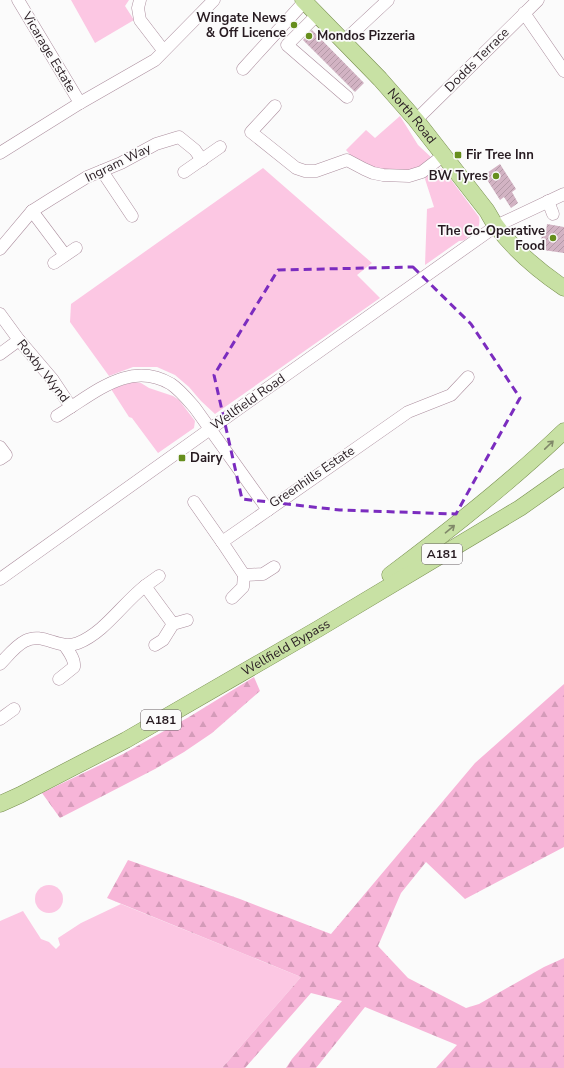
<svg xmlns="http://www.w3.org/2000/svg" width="564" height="1068" viewBox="0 0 564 1068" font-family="'Nunito Sans',sans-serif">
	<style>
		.green { fill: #fcc7e3 }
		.forest { fill: url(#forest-firs) }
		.building { fill: url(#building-hatch) }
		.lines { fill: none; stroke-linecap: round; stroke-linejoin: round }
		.minor-casing { stroke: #ac8e9e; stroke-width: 13 }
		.major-casing { stroke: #788f4f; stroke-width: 17 }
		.minor { stroke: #fff; stroke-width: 12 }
		.major { stroke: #c8e1a4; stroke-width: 16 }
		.oneway { stroke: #808869 }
		.marked { fill: none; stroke: #7b2cbf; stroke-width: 3; stroke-dasharray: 8 5; stroke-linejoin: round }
		.poi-dot { fill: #668e1d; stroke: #fbfbfb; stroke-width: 1.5 }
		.labels { text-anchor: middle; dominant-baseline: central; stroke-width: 3.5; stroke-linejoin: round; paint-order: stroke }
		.shield { fill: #fbfbfb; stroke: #675e62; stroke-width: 1 }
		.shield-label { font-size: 12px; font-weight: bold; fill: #271b21 }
		.poi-label { font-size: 13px; font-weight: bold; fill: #271b21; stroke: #fbfbfb; text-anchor: end }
		.street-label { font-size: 13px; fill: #271b21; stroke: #fbfbfb }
	</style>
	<defs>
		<pattern id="forest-firs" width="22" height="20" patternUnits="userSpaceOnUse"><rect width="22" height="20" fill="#f7b5d8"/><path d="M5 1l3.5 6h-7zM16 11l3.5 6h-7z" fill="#d49bb9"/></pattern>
		<pattern id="building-hatch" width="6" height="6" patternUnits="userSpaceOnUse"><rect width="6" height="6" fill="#d2b3c3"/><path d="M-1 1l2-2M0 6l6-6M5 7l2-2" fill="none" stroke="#b499a7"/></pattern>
	</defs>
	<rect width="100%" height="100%" fill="#fbfbfb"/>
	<g class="green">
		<polygon points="71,0 129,0 125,6 134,20 95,43"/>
		<polygon points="400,116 418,145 433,159 421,169 383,173 353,158 346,150 366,130 375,138"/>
		<polygon points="263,168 372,263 357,275 380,298 215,414 201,401 189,387 175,375 157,367 133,367 109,376 70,322 71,304"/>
		<path d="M 437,168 L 443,169 L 479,217 C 481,227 476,232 468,237 C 465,240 463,241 459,241 L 425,265 L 427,209 L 434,207 L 425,179 L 427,176 Z"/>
		<polygon points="133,382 141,383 149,388 173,396 179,400 195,421 194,428 158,453 132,418 129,417 111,389"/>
		<circle cx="49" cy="899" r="14"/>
		<polygon points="121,904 301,977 222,1068 0,1068 0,921 23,911 41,939 49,942 56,949 60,945 58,938 81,923"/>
	</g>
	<g class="forest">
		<polygon points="254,677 260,691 212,733 184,752 155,769 60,818 42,793 123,754 189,717"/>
		<polygon points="564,684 564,847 465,899 426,862 401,893 378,946 408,978 466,1008 479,1004 544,967 564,958 564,1068 436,1068 457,1045 365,1007 316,1068 286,1068 292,1059 342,1001 311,993 245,1068 222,1068 301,977 107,898 128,860 240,899 331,934 475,763"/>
	</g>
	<g class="building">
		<polygon points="312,30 364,83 355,92 303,40"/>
		<polygon points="500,164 516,189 512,192 518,203 511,208 504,197 500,200 484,175"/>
		<polygon points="547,224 564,227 564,253 543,250 544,245 541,244 542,231 546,232"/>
	</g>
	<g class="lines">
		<g class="minor-casing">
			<g id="minor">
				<polyline points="18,0 80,103"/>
				<polyline points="140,0 138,8 140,20 163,50"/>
				<polyline points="524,13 564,71"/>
				<polyline points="318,14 287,45 347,97"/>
				<polyline points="344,41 388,0"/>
				<polyline points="243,69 305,1"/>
				<polyline points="275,106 251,132 296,168 305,171 316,171 347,160 364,169 373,173 383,175 409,176 422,172 444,155"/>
				<polyline points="416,120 538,0"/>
				<polyline points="0,153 80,103 155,60 214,0"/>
				<polyline points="102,171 132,216"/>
				<polyline points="184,172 220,147"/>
				<polyline points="548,201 553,214"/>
				<polyline points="32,211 65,255"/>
				<polyline points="0,249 32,211 51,199 87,177 121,163 156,144 179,137 195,150 202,160"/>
				<polyline points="54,263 76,248"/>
				<path d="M 0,314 L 19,340 L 53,380 L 71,407 C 102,387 134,362 171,384 C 180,390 188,400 195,408 L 268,510 L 408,412 L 451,395 L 468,377"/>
				<polyline points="0,354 19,340"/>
				<polyline points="57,416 71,407"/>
				<polyline points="0,447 6,455 0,459"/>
				<polyline points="194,502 222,542"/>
				<polyline points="244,575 222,542 268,510"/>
				<polyline points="244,575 263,574 274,567"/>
				<polyline points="0,579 255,397 496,226 564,194"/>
				<polyline points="145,586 159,576"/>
				<polyline points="232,598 243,587 244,575"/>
				<polyline points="155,645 163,640 173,624 187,620"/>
				<path d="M 0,664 C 7,657 15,646 25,641 C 43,631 59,651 78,643 C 105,632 122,604 145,586 L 173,624"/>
				<path d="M 59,679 L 74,667 C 75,659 69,652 65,646"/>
				<polyline points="0,719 14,709"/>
			</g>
		</g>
		<g class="major-casing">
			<g id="major">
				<path id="s1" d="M 303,0 L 380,79 L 416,120 L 487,211 C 490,216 493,222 497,227 C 515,251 539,271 564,288"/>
				<path d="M 390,575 C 450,530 510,483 564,431"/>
				<path id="s2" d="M 0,804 L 20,795 L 126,740 L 318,629 L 520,508 L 564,477"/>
			</g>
		</g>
		<use href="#minor" class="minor"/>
		<use href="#major" class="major"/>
	</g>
	<defs><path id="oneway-shaft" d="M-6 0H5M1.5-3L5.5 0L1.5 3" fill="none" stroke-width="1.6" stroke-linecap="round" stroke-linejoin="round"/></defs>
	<g class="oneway">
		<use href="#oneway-shaft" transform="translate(549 445) rotate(-44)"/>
		<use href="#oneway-shaft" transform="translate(450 529) rotate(-40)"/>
	</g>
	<path class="marked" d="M 413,267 L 471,324 L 520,398 L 456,514 L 340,510 L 242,499 L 214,375 L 278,270 Z"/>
	<g class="poi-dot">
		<circle cx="294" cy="25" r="4"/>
		<circle cx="309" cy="36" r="4"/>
		<rect x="454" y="151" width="8" height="8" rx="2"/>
		<circle cx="496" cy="176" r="4"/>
		<circle cx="553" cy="238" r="4"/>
		<rect x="178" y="454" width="8" height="8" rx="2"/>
	</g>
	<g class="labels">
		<g class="shield">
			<rect x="422" y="544" width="40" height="20" rx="3"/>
			<rect x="141" y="710" width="40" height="20" rx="3"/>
		</g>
		<g class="shield-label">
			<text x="442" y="554">A181</text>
			<text x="161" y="720">A181</text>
		</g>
		<g class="poi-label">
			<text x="286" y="18">Wingate News<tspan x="286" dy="15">&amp; Off Licence</tspan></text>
			<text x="317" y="36" text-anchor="start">Mondos Pizzeria</text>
			<text x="466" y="155" text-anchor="start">Fir Tree Inn</text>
			<text x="488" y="176">BW Tyres</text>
			<text x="545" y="231">The Co-Operative<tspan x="545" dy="15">Food</tspan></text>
			<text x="190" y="458" text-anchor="start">Dairy</text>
		</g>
		<g class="street-label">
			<text transform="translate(49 52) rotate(59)">Vicarage Estate</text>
			<text transform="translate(477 60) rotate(-45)">Dodds Terrace</text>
			<text stroke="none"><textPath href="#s1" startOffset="159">North Road</textPath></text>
			<text transform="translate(118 163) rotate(-26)">Ingram Way</text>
			<text transform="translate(43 371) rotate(52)">Roxby Wynd</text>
			<text transform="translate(248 402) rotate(-35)">Wellfield Road</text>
			<text transform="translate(312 477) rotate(-34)">Greenhills Estate</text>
			<text stroke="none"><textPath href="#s2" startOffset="326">Wellfield Bypass</textPath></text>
		</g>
	</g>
</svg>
